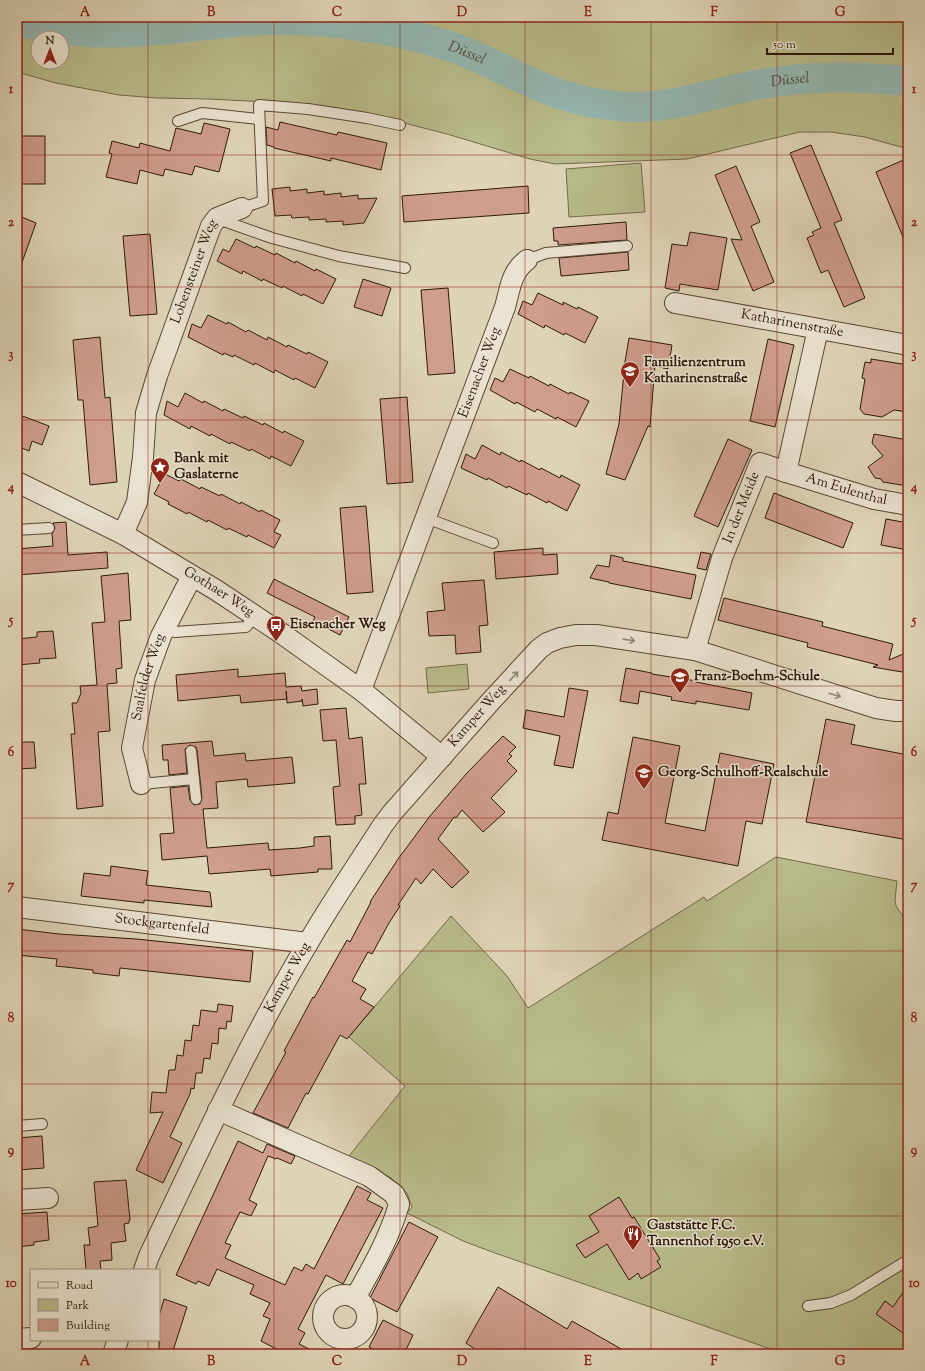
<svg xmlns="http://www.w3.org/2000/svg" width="925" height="1371" viewBox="0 0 925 1371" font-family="'Sorts Mill Goudy',serif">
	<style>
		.green { fill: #b8bb8a; stroke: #736a49; fill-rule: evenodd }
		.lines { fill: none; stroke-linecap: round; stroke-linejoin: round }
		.river { stroke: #94b8b3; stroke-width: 30 }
		.building { fill: #cf9d8e; stroke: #2e1908 }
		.service-casing { stroke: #5a4834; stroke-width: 12 }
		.minor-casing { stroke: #5a4834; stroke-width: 22 }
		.service { stroke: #eae3d1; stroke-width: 10 }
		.minor { stroke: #eae3d1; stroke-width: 20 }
		.oneway { stroke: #958877 }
		.grid { fill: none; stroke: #8f2418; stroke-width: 1; stroke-opacity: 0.55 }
		.labels { text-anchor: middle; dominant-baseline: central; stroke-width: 3; stroke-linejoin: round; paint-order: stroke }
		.street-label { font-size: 14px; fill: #2e1908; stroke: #eae3d1 }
		.poi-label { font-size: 14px; font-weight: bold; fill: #2e1908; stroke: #eae3d1; text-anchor: start }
		.water-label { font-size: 15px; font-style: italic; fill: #4d493b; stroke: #eae3d1 }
		.neatline { fill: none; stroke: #8f2418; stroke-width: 1.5 }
		.grid-label { font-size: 13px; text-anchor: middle; font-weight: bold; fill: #8f2418 }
	</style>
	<rect width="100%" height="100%" fill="#dfd4b8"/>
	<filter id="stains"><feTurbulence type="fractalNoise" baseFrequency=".005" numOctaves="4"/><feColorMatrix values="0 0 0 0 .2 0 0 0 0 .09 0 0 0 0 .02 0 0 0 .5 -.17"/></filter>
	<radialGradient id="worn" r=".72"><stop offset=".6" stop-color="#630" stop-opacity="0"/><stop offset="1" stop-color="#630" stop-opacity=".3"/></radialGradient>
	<g class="green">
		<polygon points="17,17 908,17 908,80 870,75 816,75 761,82 659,105 615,105 567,95 466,51 416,34 332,20 276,18 147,28 90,29 44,25 17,18"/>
		<path d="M 299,22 L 356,27 L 421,41 L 474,58 L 564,98 L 619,109 L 666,108 L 762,86 L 797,80 L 834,79 L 871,80 L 908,84 L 908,149 L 865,137 L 831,132 L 800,132 L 687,159 L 555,164 L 530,159 L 447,134 L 400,122 L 286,103 L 209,99 L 157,98 L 119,95 L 56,83 L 17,72 L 17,24 L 30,27 L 93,35 L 182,30 L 259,23 ZM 38,38 L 62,38 L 62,62 L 38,62 Z"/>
		<polygon points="641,163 645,212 569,217 566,169"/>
		<polygon points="467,664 469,689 428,693 426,668"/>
		<polygon points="776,857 897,881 895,900 896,906 908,924 908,1354 785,1354 495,1253 463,1241 407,1213 412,1207 407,1193 391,1178 349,1156 405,1086 349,1037 451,916 507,976 528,1008 704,897 707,901"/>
	</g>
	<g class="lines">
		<path class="river" id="s1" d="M 17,22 C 41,26 65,31 89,32 C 142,35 196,25 249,21 C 290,18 331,21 372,28 C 400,32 438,41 465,52 C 498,65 530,85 565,96 C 587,103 610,106 632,107 C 677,108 719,91 762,84 C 811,75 859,76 908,81"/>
	</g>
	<g class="building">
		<polygon points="280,122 337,135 338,132 387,143 381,170 331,158 331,161 274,148 274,147 267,145 266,127 278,130"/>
		<polygon points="204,123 230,129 219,172 195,166 192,175 165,169 163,176 140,170 137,184 106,177 112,154 109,153 112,141 139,148 140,143 170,151 176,128 201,134"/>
		<rect x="17" y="136" width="28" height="48"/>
		<polygon points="811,145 842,220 834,223 865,298 844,307 828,270 821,273 807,238 814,235 812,232 821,228 790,153"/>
		<polygon points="908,158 908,249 876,172"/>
		<polygon points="736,166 760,222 751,226 774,282 753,291 731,239 742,240 715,175"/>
		<polygon points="528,186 529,213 404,222 402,196"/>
		<polygon points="290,187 290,191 307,189 307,193 324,191 324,195 341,193 341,197 358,195 358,199 377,198 364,223 343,225 343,221 326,222 326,219 309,220 309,217 292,218 291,215 275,216 272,189"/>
		<polygon points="17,215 36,223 19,271 17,270"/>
		<polygon points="626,222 627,240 558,245 558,241 554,241 553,228"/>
		<polygon points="690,232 727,238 718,290 680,284 679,291 665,288 672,244 687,246"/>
		<polygon points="150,234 157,314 130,316 123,236"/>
		<polygon points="236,239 255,248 256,246 275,255 276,253 295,263 296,261 315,271 316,269 336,279 323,304 303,294 302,296 283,286 282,288 263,279 262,281 243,271 242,274 217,261 223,249 229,252"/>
		<polygon points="628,252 629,270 561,276 559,258"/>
		<polygon points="363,279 391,288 382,316 354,307"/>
		<polygon points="448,288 455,373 428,375 421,290"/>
		<polygon points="538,293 563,305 563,302 577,309 578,307 598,317 585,343 565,333 564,335 545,325 544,328 518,314 523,301 532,305"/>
		<polygon points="208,315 227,324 228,322 246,332 248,330 267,340 268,337 287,347 288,345 307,354 308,352 328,362 315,388 295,378 294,380 275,370 274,373 255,363 254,365 234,355 233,357 224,353 223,355 188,337 192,324 201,328"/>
		<polygon points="100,337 105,398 110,397 117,482 90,485 83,400 78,400 73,340"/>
		<polygon points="629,338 672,345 668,369 655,366 650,427 648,426 625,480 606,474 619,424 625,362"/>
		<polygon points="768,339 794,345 775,427 750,421"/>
		<polygon points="871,359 908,365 908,412 894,410 882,417 864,414 860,409 865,379 862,378 865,362 871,363"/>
		<polygon points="510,369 529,378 530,376 549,386 550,384 569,394 570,392 589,401 576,427 557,417 556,419 537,409 535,412 516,402 515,404 490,390 495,378 503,382"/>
		<polygon points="185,393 203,403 204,401 223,411 224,409 243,418 244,416 263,425 264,423 283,433 284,431 304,441 291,466 271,456 270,459 251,449 250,451 231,442 230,444 211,434 210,436 191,426 190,429 164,415 167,401 178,407"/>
		<polygon points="407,397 413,482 387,484 380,399"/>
		<polygon points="17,414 49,426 42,445 32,441 29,451 17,446"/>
		<polygon points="874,434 908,440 908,486 883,482 881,479 875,478 868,467 883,456 872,443"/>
		<polygon points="728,439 752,450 718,527 694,516"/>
		<polygon points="482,445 500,455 501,452 520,462 521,460 540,470 541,468 560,478 561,475 580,485 567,511 548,501 547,503 528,493 527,495 508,486 507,488 488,478 487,480 461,468 466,454 475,459"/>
		<polygon points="165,474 179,481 181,479 200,489 201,487 220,496 221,494 240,504 241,502 260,512 261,510 280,520 274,532 281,535 274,548 248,535 247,537 228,528 227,530 208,520 207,522 188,512 187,514 168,504 169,502 154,494"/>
		<polygon points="774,493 853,523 843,548 765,518"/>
		<polygon points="366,506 373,592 347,594 340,508"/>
		<polygon points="886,519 908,523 908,550 881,545"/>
		<polygon points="66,522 68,555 107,552 108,568 17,575 17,549 53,546 52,534 55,528 53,523"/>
		<polygon points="543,548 543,555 557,554 558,574 496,579 494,552"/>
		<polygon points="701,552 711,554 706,570 697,568"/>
		<polygon points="611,555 623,558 623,561 696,575 691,599 609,583 609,582 590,578 597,565 609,567"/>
		<polygon points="128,573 131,620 119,621 122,668 116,669 117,683 107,684 110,731 98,732 103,806 77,809 71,734 75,734 72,703 77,703 81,693 80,686 97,685 92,623 105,622 101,576"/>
		<polygon points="274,579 349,617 340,635 313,621 315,617 267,593"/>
		<polygon points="484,580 488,625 479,626 481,652 456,654 455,635 429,636 427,612 445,610 442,583"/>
		<polygon points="724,598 823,622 822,626 893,644 889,660 908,652 908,673 873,667 878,665 807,647 808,643 718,620"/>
		<polygon points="53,631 56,658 39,659 40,663 17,665 17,639 37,637 37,632"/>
		<polygon points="626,668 652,673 652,674 697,681 696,682 752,693 749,710 696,701 696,704 671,700 672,697 640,691 638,704 620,701"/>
		<polygon points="238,669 238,677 285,673 286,687 301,686 302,691 317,689 318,704 303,706 302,699 302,701 287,703 286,691 287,699 241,703 240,695 178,701 176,675"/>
		<polygon points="569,688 588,691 573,768 554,765 560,736 523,728 526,710 564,717"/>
		<polygon points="346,708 349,739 362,737 366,784 359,784 362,815 355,816 355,824 336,825 333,787 340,786 336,740 323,741 320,710"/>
		<polygon points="826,719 855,725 851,744 908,755 908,840 806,822"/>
		<polygon points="503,736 516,747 509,754 512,756 507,761 517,771 491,798 505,812 483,832 462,810 456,818 454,817 438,839 469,872 452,888 433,869 421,884 416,878 398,905 400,906 389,923 372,954 368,952 352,981 366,989 360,999 374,1007 347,1039 340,1035 308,1094 306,1093 288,1128 253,1113 286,1052 284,1051 313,997 314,998 347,940 350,942 371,902 370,902 398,859 430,816 467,773"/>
		<polygon points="633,737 680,746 665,823 705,831 720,753 774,764 762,824 746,821 738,866 602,840 608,812 618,814"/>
		<polygon points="212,741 214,756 245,753 246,761 292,757 295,783 248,787 247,779 216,782 218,808 203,809 207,848 268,843 269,850 300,848 314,846 314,837 330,836 332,869 318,869 318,872 271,876 270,869 209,874 207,856 162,860 160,834 174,833 170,788 188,786 190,800 194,805 200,804 202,798 197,750 196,747 190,745 185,749 187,773 169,775 168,760 163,760 162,745"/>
		<polygon points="26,742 34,742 36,768 17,769 17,743"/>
		<polygon points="111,866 148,871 146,885 210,892 212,907 144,900 144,903 81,896 84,873 110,876"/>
		<polygon points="17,929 59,934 136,939 253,951 250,982 120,968 119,976 93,973 93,970 56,966 57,959 17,955"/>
		<polygon points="218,1004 233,1006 231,1022 227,1021 226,1029 219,1028 218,1044 212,1043 210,1059 204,1058 202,1073 196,1073 194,1089 191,1088 190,1094 170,1137 182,1143 163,1183 136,1170 163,1112 150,1113 152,1092 166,1093 169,1070 175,1070 177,1055 183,1056 185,1040 191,1041 193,1025 199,1026 201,1010 217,1012"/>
		<polygon points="42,1136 44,1168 17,1170 17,1138"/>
		<polygon points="238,1141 263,1153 267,1144 295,1156 291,1164 277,1158 276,1159 268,1156 249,1200 257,1204 251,1216 240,1212 225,1243 231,1245 225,1258 285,1285 294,1267 302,1271 306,1264 314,1269 357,1186 371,1193 367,1200 383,1208 343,1284 326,1275 298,1329 305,1333 299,1344 319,1354 286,1354 261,1341 270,1319 263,1316 270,1303 250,1294 254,1285 217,1269 209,1286 198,1281 196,1284 176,1275"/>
		<polygon points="126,1180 130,1220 129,1220 129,1223 124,1224 126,1241 111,1243 112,1260 100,1261 101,1270 86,1270 84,1245 90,1245 88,1228 98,1226 94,1182"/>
		<polygon points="619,1197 632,1218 634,1217 660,1259 657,1261 661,1267 641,1279 638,1273 629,1280 607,1244 585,1258 576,1245 599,1232 589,1216"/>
		<polygon points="47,1212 49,1240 34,1242 34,1245 17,1247 17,1214"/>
		<polygon points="409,1222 438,1237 397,1312 370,1298"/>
		<polygon points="908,1285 908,1325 903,1333 876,1314 885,1301 893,1307"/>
		<polygon points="498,1287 567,1329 572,1321 630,1354 482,1354 466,1343 476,1325"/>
		<polygon points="164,1299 187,1307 172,1354 159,1354 159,1316"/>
		<polygon points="383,1320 413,1335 404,1354 382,1354 369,1347"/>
	</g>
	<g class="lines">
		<g class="service-casing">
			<g id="service">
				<polyline points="178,121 202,113 259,119"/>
				<polyline points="242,208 263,201 259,105 308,109 367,118 400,125"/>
				<polyline points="218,219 272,238 339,256 405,268"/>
				<polyline points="527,260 546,253 627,246"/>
				<polyline points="426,518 493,543"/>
				<polyline points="17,530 49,528"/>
				<polyline points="165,627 175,632 246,627 255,616"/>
				<polyline points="191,751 196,799"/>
				<polyline points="141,784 194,779"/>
				<polyline points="17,1126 42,1124"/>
				<polyline points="808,1306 831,1303 851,1295 908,1260"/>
			</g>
		</g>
		<g class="minor-casing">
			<g id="minor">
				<path id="s2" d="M 675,303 L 908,345"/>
				<path id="s3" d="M 786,472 L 874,499 L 908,505"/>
				<path id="s4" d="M 17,482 L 123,534 L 216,590 L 281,633 L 361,690 L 442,757"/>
				<path id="s5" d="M 123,534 L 137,502 L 143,457 L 146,413 L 157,376 L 211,226 L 217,218 L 242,208"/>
				<path id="s6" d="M 695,650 L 722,558 L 760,463 L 786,472 L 818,329"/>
				<path id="s7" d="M 361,690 L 505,307 C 510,289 511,272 527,260"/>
				<path id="s8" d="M 141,784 L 132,748 L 145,680 L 161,636 L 192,576"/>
				<path id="s9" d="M 17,907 L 308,943"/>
				<path d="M 218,1110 L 369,1176 L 394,1194 L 399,1204 C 390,1237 372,1268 355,1298"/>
				<polyline points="17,1200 48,1198"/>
				<path id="s10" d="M 144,1270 L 149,1256 C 199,1151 248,1043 308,943 C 331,903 358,864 383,825 L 392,813 L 491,701 L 539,649 L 547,643 L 560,638 L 576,635 L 596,635 L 695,650 L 876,708 L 896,711 L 908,711"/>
				<circle cx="345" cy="1317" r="22"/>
				<polyline points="17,1339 31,1338"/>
				<polyline points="113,1354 118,1340"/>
			</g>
		</g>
		<use href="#service" class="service"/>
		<use href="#minor" class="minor"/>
	</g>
	<defs><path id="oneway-shaft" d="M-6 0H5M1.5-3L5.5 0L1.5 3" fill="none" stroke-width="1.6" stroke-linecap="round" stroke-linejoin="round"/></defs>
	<g class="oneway">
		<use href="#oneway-shaft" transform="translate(629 640) rotate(8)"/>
		<use href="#oneway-shaft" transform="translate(514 676) rotate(-47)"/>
		<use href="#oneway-shaft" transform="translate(835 695) rotate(17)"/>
	</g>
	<path class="grid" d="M 148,17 L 148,1270M 274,17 L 274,1354M 400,17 L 400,1354M 525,17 L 525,1354M 651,17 L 651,1354M 777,17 L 777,1354M 17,155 L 908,155M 17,287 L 908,287M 17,420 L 908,420M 17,553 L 908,553M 17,686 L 908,686M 17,818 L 908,818M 17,951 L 908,951M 17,1084 L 908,1084M 17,1216 L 908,1216M 148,1340 L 148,1354"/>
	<defs>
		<g id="school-pin" transform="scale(1)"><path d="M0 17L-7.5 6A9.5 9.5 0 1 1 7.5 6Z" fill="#8f2418" stroke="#eae3d1"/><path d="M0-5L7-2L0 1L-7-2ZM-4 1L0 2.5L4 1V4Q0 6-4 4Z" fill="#fff"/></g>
		<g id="sight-pin" transform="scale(1)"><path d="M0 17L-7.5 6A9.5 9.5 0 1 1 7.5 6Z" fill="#8f2418" stroke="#eae3d1"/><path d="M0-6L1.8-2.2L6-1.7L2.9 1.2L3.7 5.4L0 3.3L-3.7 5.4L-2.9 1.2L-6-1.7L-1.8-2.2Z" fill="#fff"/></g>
		<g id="bus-pin" transform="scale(1)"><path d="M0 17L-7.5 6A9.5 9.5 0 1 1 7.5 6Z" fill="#8f2418" stroke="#eae3d1"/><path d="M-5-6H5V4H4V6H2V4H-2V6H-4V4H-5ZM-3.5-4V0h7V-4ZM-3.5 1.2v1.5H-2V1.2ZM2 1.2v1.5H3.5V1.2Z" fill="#fff"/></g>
		<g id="restaurant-pin" transform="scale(1)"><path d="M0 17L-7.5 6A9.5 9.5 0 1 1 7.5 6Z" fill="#8f2418" stroke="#eae3d1"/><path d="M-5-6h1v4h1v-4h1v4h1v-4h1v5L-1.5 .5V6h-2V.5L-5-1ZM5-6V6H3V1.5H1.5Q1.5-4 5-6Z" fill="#fff"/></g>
	</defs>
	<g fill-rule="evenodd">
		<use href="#school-pin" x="630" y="371"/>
		<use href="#sight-pin" x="160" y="467"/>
		<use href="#bus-pin" x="276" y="625"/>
		<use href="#school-pin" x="680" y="677"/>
		<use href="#school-pin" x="644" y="773"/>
		<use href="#restaurant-pin" x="633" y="1234"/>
	</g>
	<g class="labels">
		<g class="street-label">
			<text stroke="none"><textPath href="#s5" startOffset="274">Lobensteiner Weg</textPath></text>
			<text stroke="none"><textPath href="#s2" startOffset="119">Katharinenstraße</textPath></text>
			<text stroke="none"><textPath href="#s7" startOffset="339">Eisenacher Weg</textPath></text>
			<text stroke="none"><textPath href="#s3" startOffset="63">Am Eulenthal</textPath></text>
			<text stroke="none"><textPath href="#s6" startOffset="150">In der Meide</textPath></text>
			<text stroke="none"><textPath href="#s4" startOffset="230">Gothaer Weg</textPath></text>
			<text stroke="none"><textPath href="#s8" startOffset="110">Saalfelder Weg</textPath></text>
			<text stroke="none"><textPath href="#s10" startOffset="650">Kamper Weg</textPath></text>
			<text stroke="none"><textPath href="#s9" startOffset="146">Stockgartenfeld</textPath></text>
			<text stroke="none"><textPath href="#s10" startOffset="326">Kamper Weg</textPath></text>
		</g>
		<g class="poi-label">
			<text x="644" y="363">Familienzentrum<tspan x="644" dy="16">Katharinenstraße</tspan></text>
			<text x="174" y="459">Bank mit<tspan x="174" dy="16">Gaslaterne</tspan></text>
			<text x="290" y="625">Eisenacher Weg</text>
			<text x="694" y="677">Franz-Boehm-Schule</text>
			<text x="658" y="773">Georg-Schulhoff-Realschule</text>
			<text x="647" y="1226">Gaststätte F.C.<tspan x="647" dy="16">Tannenhof 1950 e.V.</tspan></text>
		</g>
		<g class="water-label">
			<text stroke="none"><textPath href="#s1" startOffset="455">Düssel</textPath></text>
			<text stroke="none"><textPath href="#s1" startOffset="791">Düssel</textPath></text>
		</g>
	</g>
	<rect width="925" height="1371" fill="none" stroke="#dfd4b8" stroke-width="44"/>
	<rect x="30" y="1269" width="130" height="72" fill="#eae3d1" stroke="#9f9281"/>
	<rect x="38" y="1282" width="20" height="6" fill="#eae3d1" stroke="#9f9281"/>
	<text x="66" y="1289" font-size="12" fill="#2e1908">Road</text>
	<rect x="38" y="1299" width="20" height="12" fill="#b8bb8a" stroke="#9f9281"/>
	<text x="66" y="1309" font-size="12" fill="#2e1908">Park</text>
	<rect x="38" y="1319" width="20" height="12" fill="#cf9d8e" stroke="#9f9281"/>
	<text x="66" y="1329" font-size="12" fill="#2e1908">Building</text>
	<g transform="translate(50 50)"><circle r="19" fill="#eae3d1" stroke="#9f9281"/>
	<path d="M0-3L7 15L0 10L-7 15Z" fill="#8f2418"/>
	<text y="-6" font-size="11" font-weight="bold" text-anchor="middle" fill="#2e1908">N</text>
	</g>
	<path d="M767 48v6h126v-6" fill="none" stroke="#2e1908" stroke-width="2"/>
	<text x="773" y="48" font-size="12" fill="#2e1908" stroke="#eae3d1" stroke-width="3" paint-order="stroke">50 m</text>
	<rect x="22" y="22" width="881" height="1327" class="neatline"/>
	<g class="grid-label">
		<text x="85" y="16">A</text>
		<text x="211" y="16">B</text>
		<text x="337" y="16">C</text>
		<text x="462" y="16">D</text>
		<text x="588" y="16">E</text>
		<text x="714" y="16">F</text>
		<text x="840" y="16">G</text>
		<text x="11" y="93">1</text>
		<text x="914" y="93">1</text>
		<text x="11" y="226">2</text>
		<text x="914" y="226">2</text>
		<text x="11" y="358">3</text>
		<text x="914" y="358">3</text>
		<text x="11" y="491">4</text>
		<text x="914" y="491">4</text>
		<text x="11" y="624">5</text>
		<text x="914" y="624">5</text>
		<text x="11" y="756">6</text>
		<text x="914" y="756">6</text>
		<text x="11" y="889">7</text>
		<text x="914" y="889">7</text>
		<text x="11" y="1022">8</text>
		<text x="914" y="1022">8</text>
		<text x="11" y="1154">9</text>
		<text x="914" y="1154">9</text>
		<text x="11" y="1287">10</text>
		<text x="914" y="1287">10</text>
		<text x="85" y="1365">A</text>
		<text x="211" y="1365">B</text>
		<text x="337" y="1365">C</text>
		<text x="462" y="1365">D</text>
		<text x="588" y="1365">E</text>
		<text x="714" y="1365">F</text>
		<text x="840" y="1365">G</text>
	</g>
	<rect width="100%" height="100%" filter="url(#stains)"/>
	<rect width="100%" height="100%" fill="url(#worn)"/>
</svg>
